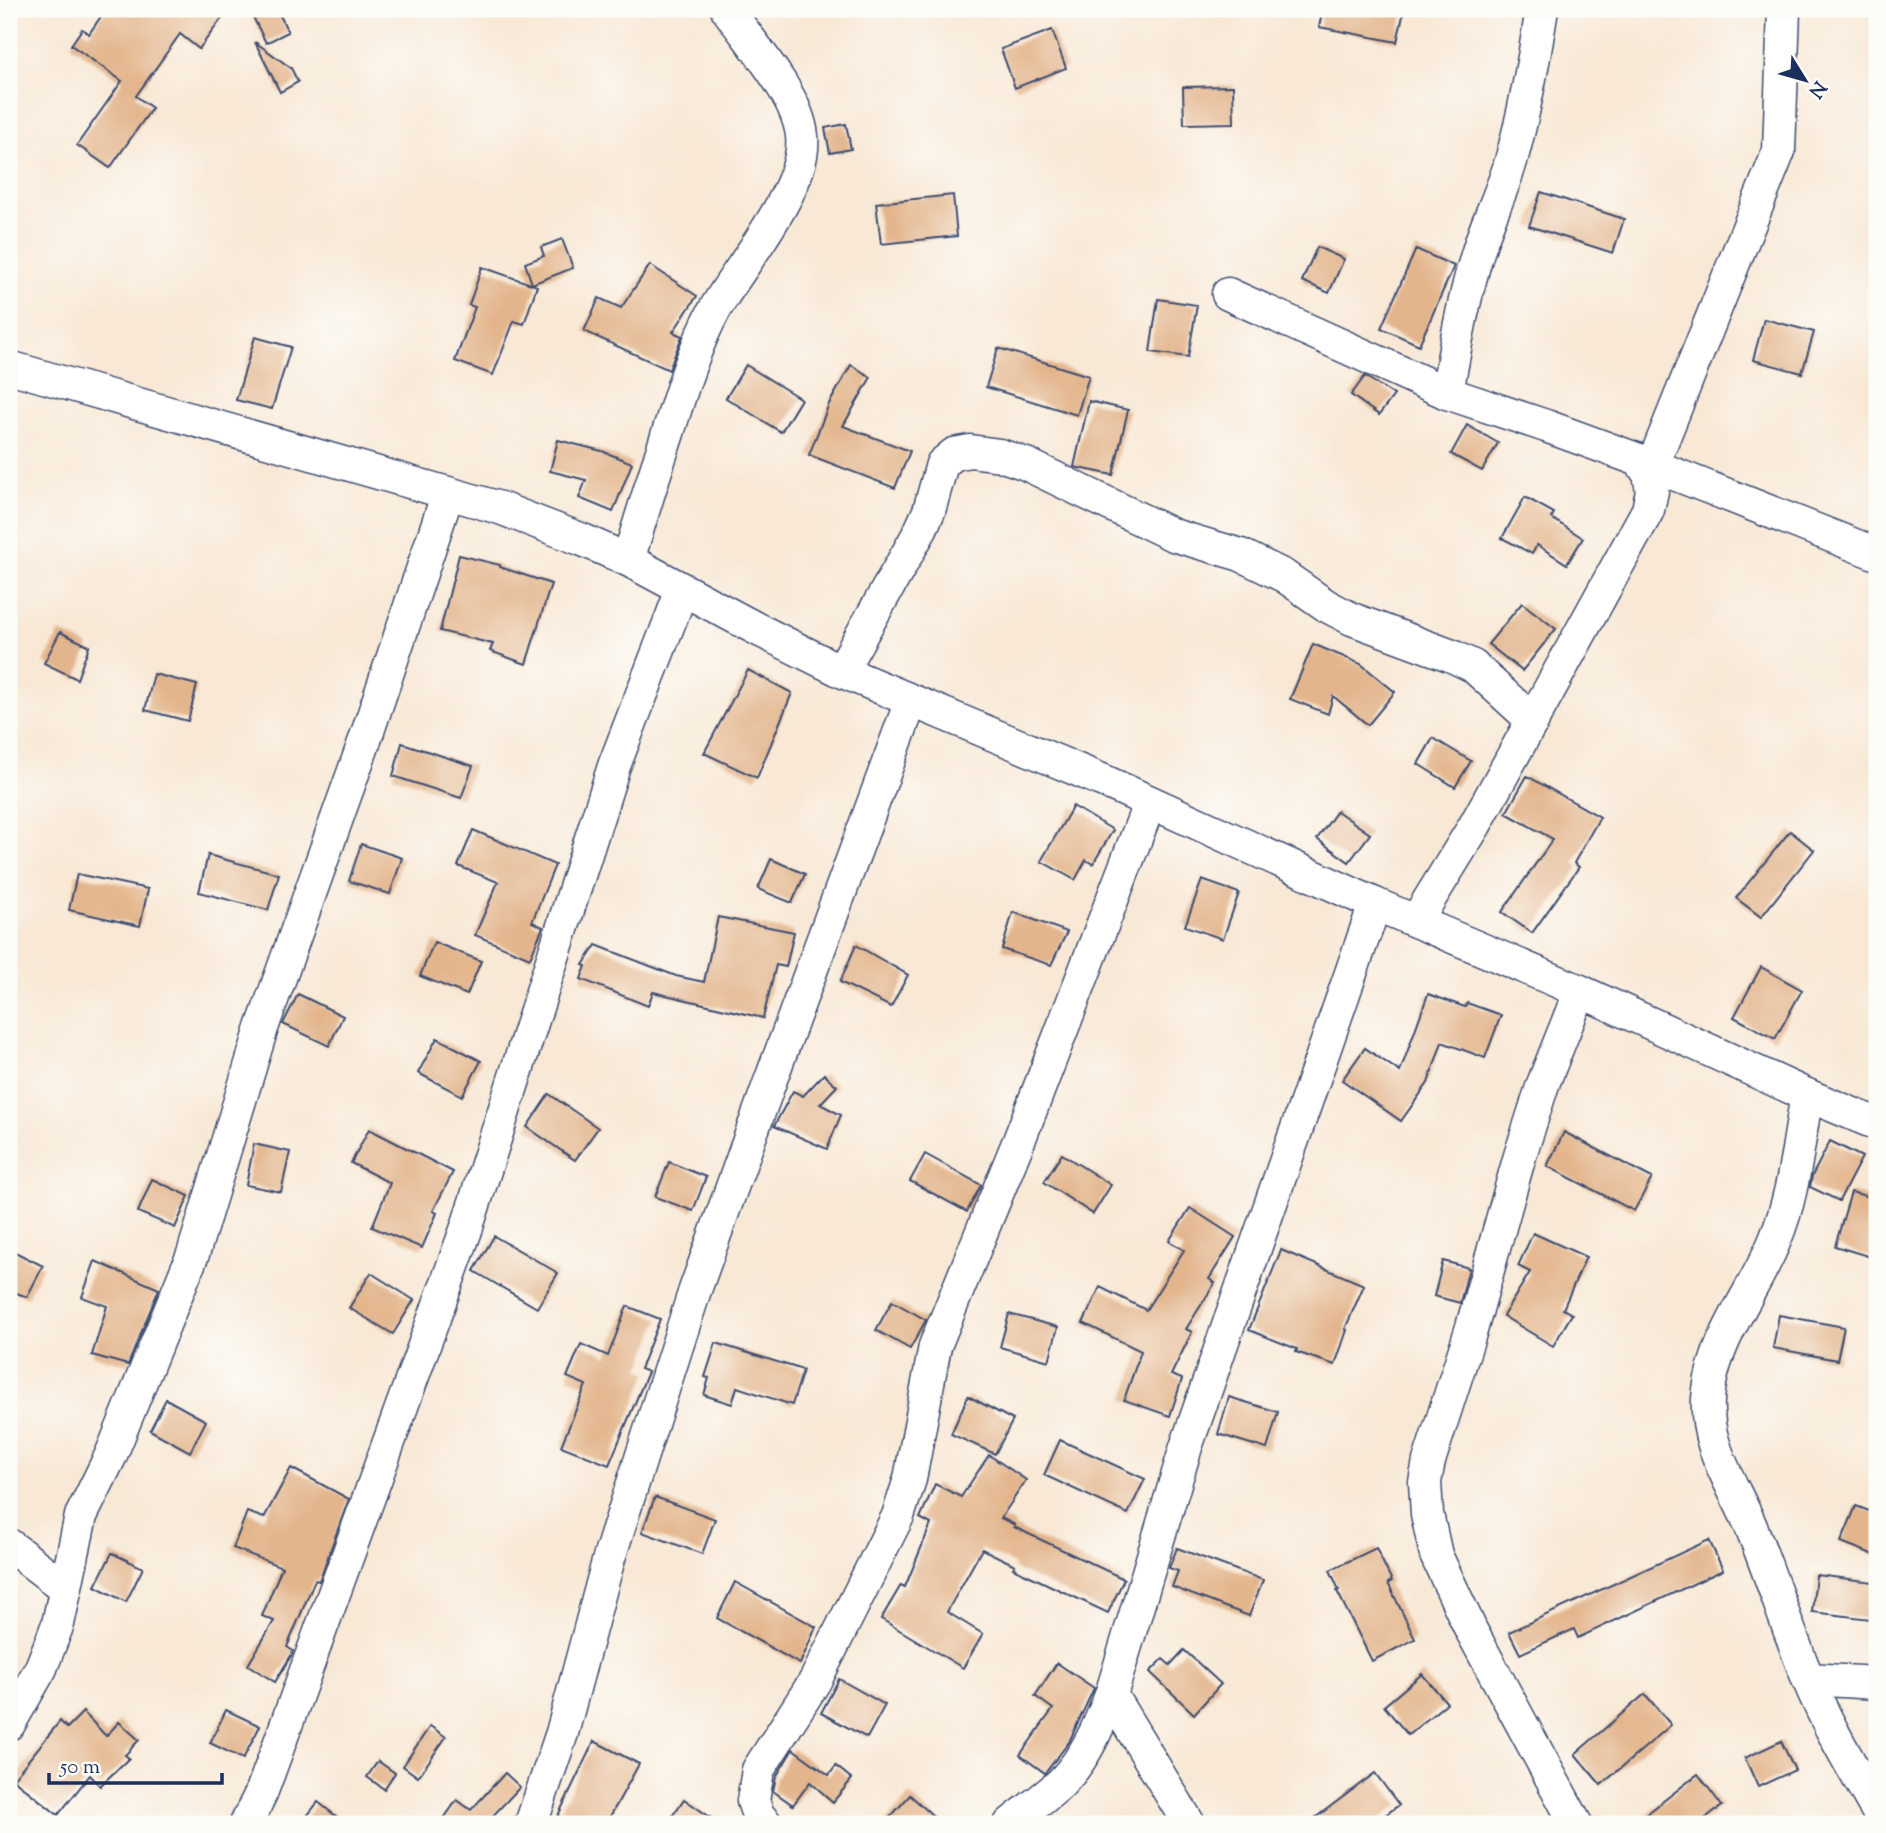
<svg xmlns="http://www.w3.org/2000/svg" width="1886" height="1833" viewBox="0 0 1886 1833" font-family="'Sorts Mill Goudy',serif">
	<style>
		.building { fill: #e3b58c }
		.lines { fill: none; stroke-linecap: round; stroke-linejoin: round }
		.minor-casing { stroke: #3c4b70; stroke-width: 35 }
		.minor { stroke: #fff; stroke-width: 32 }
	</style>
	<rect width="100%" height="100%" fill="#fdfcf7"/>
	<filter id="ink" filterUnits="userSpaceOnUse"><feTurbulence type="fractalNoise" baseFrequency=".0143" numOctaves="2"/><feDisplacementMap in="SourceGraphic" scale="14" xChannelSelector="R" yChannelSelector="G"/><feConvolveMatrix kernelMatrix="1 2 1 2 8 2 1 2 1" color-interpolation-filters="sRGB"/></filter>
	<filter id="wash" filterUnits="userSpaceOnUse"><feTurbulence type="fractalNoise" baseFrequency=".00686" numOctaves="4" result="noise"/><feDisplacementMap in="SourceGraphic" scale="28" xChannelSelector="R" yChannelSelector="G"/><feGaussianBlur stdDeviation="1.57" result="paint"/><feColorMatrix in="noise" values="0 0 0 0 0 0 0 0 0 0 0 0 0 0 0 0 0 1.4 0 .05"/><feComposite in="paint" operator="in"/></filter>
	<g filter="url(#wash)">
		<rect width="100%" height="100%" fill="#f8e8d5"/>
		<g id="blocks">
			<g class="building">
				<polygon points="106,9 209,9 222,18 199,49 180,34 136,96 152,108 110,168 77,145 122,81 71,45 82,29 89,34"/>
				<polygon points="249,9 277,9 288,32 266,43"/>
				<polygon points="1323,9 1391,9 1404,11 1397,42 1319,27"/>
				<polygon points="1052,30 1066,68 1015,88 1001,49"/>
				<polygon points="255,42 291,68 298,82 280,92"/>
				<polygon points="1233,86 1234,123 1184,124 1183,87"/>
				<polygon points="846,124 851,149 830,153 825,128"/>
				<polygon points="1541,192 1624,219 1613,253 1529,226"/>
				<polygon points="953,195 957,236 881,244 876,203"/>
				<polygon points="562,239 573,268 532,284 525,263 544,256 541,247"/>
				<polygon points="1317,247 1344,259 1329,293 1302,281"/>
				<polygon points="1416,249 1454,266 1419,345 1381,328"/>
				<polygon points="650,265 697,296 673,332 682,336 669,370 584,331 599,298 621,308"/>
				<polygon points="482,267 537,286 524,324 514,321 493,375 455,361 475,307 469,305"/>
				<polygon points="1158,299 1197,305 1188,357 1150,352"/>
				<polygon points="1764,319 1814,332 1802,373 1753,360"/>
				<polygon points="255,337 291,347 272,409 236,400"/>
				<polygon points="998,348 1089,376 1077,415 986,387"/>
				<polygon points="746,365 801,399 781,432 726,398"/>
				<polygon points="851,365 871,377 843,426 910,451 895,488 809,455 829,404"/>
				<polygon points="1365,376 1394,395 1379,415 1351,395"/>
				<polygon points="1089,401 1128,410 1113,475 1074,467"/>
				<polygon points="1467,425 1498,443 1482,471 1451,454"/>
				<polygon points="558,440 602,451 632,463 613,512 579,498 586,480 550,471"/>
				<polygon points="1525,497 1554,513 1551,518 1583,538 1567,564 1537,545 1532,554 1502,538"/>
				<polygon points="459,555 500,565 500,567 551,584 526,664 490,651 493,644 440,631"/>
				<polygon points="1522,603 1556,629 1522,671 1488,644"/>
				<polygon points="60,632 89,646 77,679 44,663"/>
				<polygon points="1313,644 1361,664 1395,692 1368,725 1333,696 1328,714 1290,699"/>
				<polygon points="748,670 792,693 757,778 704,753"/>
				<polygon points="154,674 197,685 188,721 145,710"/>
				<polygon points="1433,738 1471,761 1455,787 1418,764"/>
				<polygon points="402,743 473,766 461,798 393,776"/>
				<polygon points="1527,776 1600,817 1574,863 1579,867 1532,933 1502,912 1553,839 1506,813"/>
				<polygon points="1073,806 1113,830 1093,864 1086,860 1075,880 1041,861"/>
				<polygon points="1337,811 1370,834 1349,862 1317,839"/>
				<polygon points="473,830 555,865 532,922 543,927 530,958 475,935 498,882 458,866"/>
				<polygon points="1790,831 1814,850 1761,917 1736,898"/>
				<polygon points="361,844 402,858 390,894 349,881"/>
				<polygon points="208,855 279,874 268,910 199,892"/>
				<polygon points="771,859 805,874 792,903 758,889"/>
				<polygon points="77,874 148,889 140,926 69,910"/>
				<polygon points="1202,880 1239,893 1223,939 1185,926"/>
				<polygon points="1013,912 1067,932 1051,965 1002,949"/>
				<polygon points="718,917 794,932 786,967 776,965 763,1018 653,992 648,1006 581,979 586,966 583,965 596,945 676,976 704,982"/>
				<polygon points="434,942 481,961 467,995 420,976"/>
				<polygon points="856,945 908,975 891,1007 840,982"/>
				<polygon points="1761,967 1802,990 1775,1039 1734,1017"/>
				<polygon points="298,994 343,1016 329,1046 283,1024"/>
				<polygon points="1428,994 1465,1007 1467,1003 1501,1015 1485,1058 1442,1042 1428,1083 1401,1121 1342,1080 1365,1048 1400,1072"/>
				<polygon points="437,1038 481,1061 462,1096 418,1073"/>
				<polygon points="824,1074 837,1086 820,1104 841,1115 827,1149 774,1126 793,1091 803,1096"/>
				<polygon points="549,1094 598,1128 575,1160 527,1127"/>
				<polygon points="369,1129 453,1172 433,1211 437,1213 422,1248 372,1227 390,1183 351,1163"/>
				<polygon points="1564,1132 1652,1178 1634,1211 1547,1166"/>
				<polygon points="1830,1141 1862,1157 1839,1201 1810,1187 1812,1176"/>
				<polygon points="254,1144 290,1152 281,1192 246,1185"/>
				<polygon points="925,1154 981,1185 967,1212 910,1181"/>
				<polygon points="1062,1154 1111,1185 1093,1214 1044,1182"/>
				<polygon points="669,1162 706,1177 693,1211 655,1197"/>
				<polygon points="152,1179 189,1196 175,1228 138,1212"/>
				<polygon points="1851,1192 1877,1199 1877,1259 1835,1246"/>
				<polygon points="1190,1208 1235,1237 1209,1279 1215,1283 1186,1329 1192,1332 1171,1375 1182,1379 1170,1416 1124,1400 1141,1351 1083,1323 1100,1287 1146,1310 1184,1250 1169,1241"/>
				<polygon points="1533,1233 1586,1257 1563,1309 1572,1314 1553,1346 1503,1316 1530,1272 1518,1266"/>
				<polygon points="494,1236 558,1273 537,1308 474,1271"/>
				<polygon points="9,1249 43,1266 27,1297 9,1290"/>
				<polygon points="1281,1250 1364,1285 1345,1329 1347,1330 1335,1365 1296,1352 1297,1349 1249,1330"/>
				<polygon points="95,1261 159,1289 128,1365 92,1355 107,1306 82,1297"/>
				<polygon points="1443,1261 1469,1268 1460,1303 1434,1296"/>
				<polygon points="371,1273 414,1300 393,1334 349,1308"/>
				<polygon points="892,1301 926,1320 910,1349 876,1330"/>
				<polygon points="627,1306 660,1319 640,1369 648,1372 609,1465 561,1446 586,1385 567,1377 581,1344 608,1356"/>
				<polygon points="1009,1314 1058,1327 1049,1361 1000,1347"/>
				<polygon points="1779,1315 1844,1327 1837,1360 1773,1348"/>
				<polygon points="716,1343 803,1370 792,1405 737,1387 732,1404 704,1395 709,1378 705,1377"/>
				<polygon points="968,1396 1013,1420 995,1454 951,1434"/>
				<polygon points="1229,1397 1278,1412 1267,1449 1218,1434"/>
				<polygon points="166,1399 206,1421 190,1452 150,1430"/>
				<polygon points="1060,1440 1145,1479 1128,1514 1044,1475"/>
				<polygon points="989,1455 1026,1480 1001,1518 1015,1525 1014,1527 1124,1579 1108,1613 1013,1568 1015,1565 982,1549 947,1612 983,1634 963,1668 881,1619 901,1585 905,1587 931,1524 920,1518 935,1484 961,1497"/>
				<polygon points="291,1468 349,1499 319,1581 315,1580 287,1647 293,1651 292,1654 275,1682 248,1665 274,1621 262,1616 282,1567 233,1548 247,1512 264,1518"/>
				<polygon points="655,1497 715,1519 702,1554 642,1532"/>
				<polygon points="1856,1506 1877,1514 1877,1556 1841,1542"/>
				<polygon points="1709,1540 1723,1570 1578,1638 1574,1629 1520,1654 1509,1632"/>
				<polygon points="1177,1548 1263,1580 1249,1616 1172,1587 1178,1571 1169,1568"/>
				<polygon points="1376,1548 1392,1581 1388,1583 1415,1639 1372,1661 1337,1591 1339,1590 1330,1570"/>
				<polygon points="112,1553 143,1568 126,1602 95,1586"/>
				<polygon points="1816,1575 1874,1582 1870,1619 1812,1612"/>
				<polygon points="735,1582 816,1627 800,1664 717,1618"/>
				<polygon points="1184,1650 1221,1684 1194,1714 1150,1672 1163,1659 1170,1665"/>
				<polygon points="1057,1663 1094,1688 1069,1742 1045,1773 1020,1755 1053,1709 1035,1696"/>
				<polygon points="1422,1674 1447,1703 1408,1735 1384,1706"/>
				<polygon points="839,1679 885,1705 867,1738 821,1713"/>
				<polygon points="1645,1694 1671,1725 1601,1785 1575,1754"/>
				<polygon points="226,1710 260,1726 243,1759 210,1743"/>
				<polygon points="83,1712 106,1736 119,1722 139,1740 125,1755 129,1758 100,1786 90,1775 58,1815 13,1779 60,1721 67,1728"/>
				<polygon points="430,1726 446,1737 418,1777 403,1766"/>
				<polygon points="594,1741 639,1764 606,1824 554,1824"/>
				<polygon points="1781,1741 1795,1770 1758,1787 1745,1758"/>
				<polygon points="793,1749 829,1775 836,1766 852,1779 833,1802 810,1782 793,1805 773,1791 776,1777"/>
				<polygon points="378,1761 395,1773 384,1789 367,1777"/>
				<polygon points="505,1773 520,1787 487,1822 491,1824 440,1824 457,1800 471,1810"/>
				<polygon points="1375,1773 1399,1805 1373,1824 1307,1824"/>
				<polygon points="1698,1774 1722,1806 1699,1824 1634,1824"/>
				<polygon points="910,1795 942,1824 884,1824"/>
				<polygon points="684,1799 720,1824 667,1824"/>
				<polygon points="318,1802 346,1824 301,1824"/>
			</g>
		</g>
	</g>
	<g filter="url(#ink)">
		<use href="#blocks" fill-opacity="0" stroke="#3c4b70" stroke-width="2"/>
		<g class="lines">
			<g class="minor-casing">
				<g id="minor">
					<polyline points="1228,294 1447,393 1546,426 1639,460 1649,474 1652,491 1648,510 1475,825 1416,921"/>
					<polyline points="9,367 500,508 583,540 628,560 757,629 841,671 1104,781 1375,904 1580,991 1807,1095 1877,1124"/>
					<path d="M 1447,393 C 1456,342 1465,291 1481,242 C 1490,215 1503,189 1511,161 C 1525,111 1534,60 1542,9"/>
					<polyline points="1639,460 1877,554"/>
					<polyline points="1649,474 1779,151 1784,9"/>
					<path d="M 628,560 C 641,518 654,475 668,433 C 681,391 694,348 715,309 C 740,265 808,186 802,136 C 798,95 751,43 727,9"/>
					<polyline points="841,671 919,533 929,511 942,464 954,454 970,451 1000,455 1026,464 1173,535 1241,555 1284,576 1327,606 1352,619 1452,656 1473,666 1533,721"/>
					<path d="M 1807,1095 C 1798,1144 1794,1195 1775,1240 C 1755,1290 1716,1336 1709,1390 C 1701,1442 1733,1483 1752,1529 C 1772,1579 1788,1630 1808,1679 C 1827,1725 1852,1767 1877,1810"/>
					<polyline points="9,1545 65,1588"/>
					<polyline points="1808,1679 1877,1683"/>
					<polyline points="1111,1695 1189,1824"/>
					<polyline points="9,1724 41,1668 58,1624 81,1516 111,1455 193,1254 262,1028 365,740 448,493"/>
					<polyline points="246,1824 262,1791 276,1753 466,1230 614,766 682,590"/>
					<polyline points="531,1824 562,1733 609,1558 695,1290 771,1079 911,701"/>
					<polyline points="766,1824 758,1815 753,1801 758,1770 815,1681 898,1516 910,1479 935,1346 1020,1138 1150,802"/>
					<path d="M 1010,1824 C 1027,1810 1046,1797 1062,1782 C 1086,1757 1099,1726 1111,1695 L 1186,1447 L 1375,904"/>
					<polyline points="1576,1824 1471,1630 1436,1555 1427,1514 1425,1482 1429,1461 1472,1327 1519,1159 1543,1084 1580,991"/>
				</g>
			</g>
			<use href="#minor" class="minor"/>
		</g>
	</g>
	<rect width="1886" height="1833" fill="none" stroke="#fdfcf7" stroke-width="35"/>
	<g transform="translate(1805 80) rotate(127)" stroke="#fdfcf7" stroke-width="5" paint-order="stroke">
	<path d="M0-5L12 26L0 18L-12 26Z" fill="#1b2f5e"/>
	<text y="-10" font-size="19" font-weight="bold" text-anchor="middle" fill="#1b2f5e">N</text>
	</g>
	<path d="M49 1773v10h173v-10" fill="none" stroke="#1b2f5e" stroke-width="3.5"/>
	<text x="60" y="1773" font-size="21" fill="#1b2f5e" stroke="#fdfcf7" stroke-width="5" paint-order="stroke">50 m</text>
</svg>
